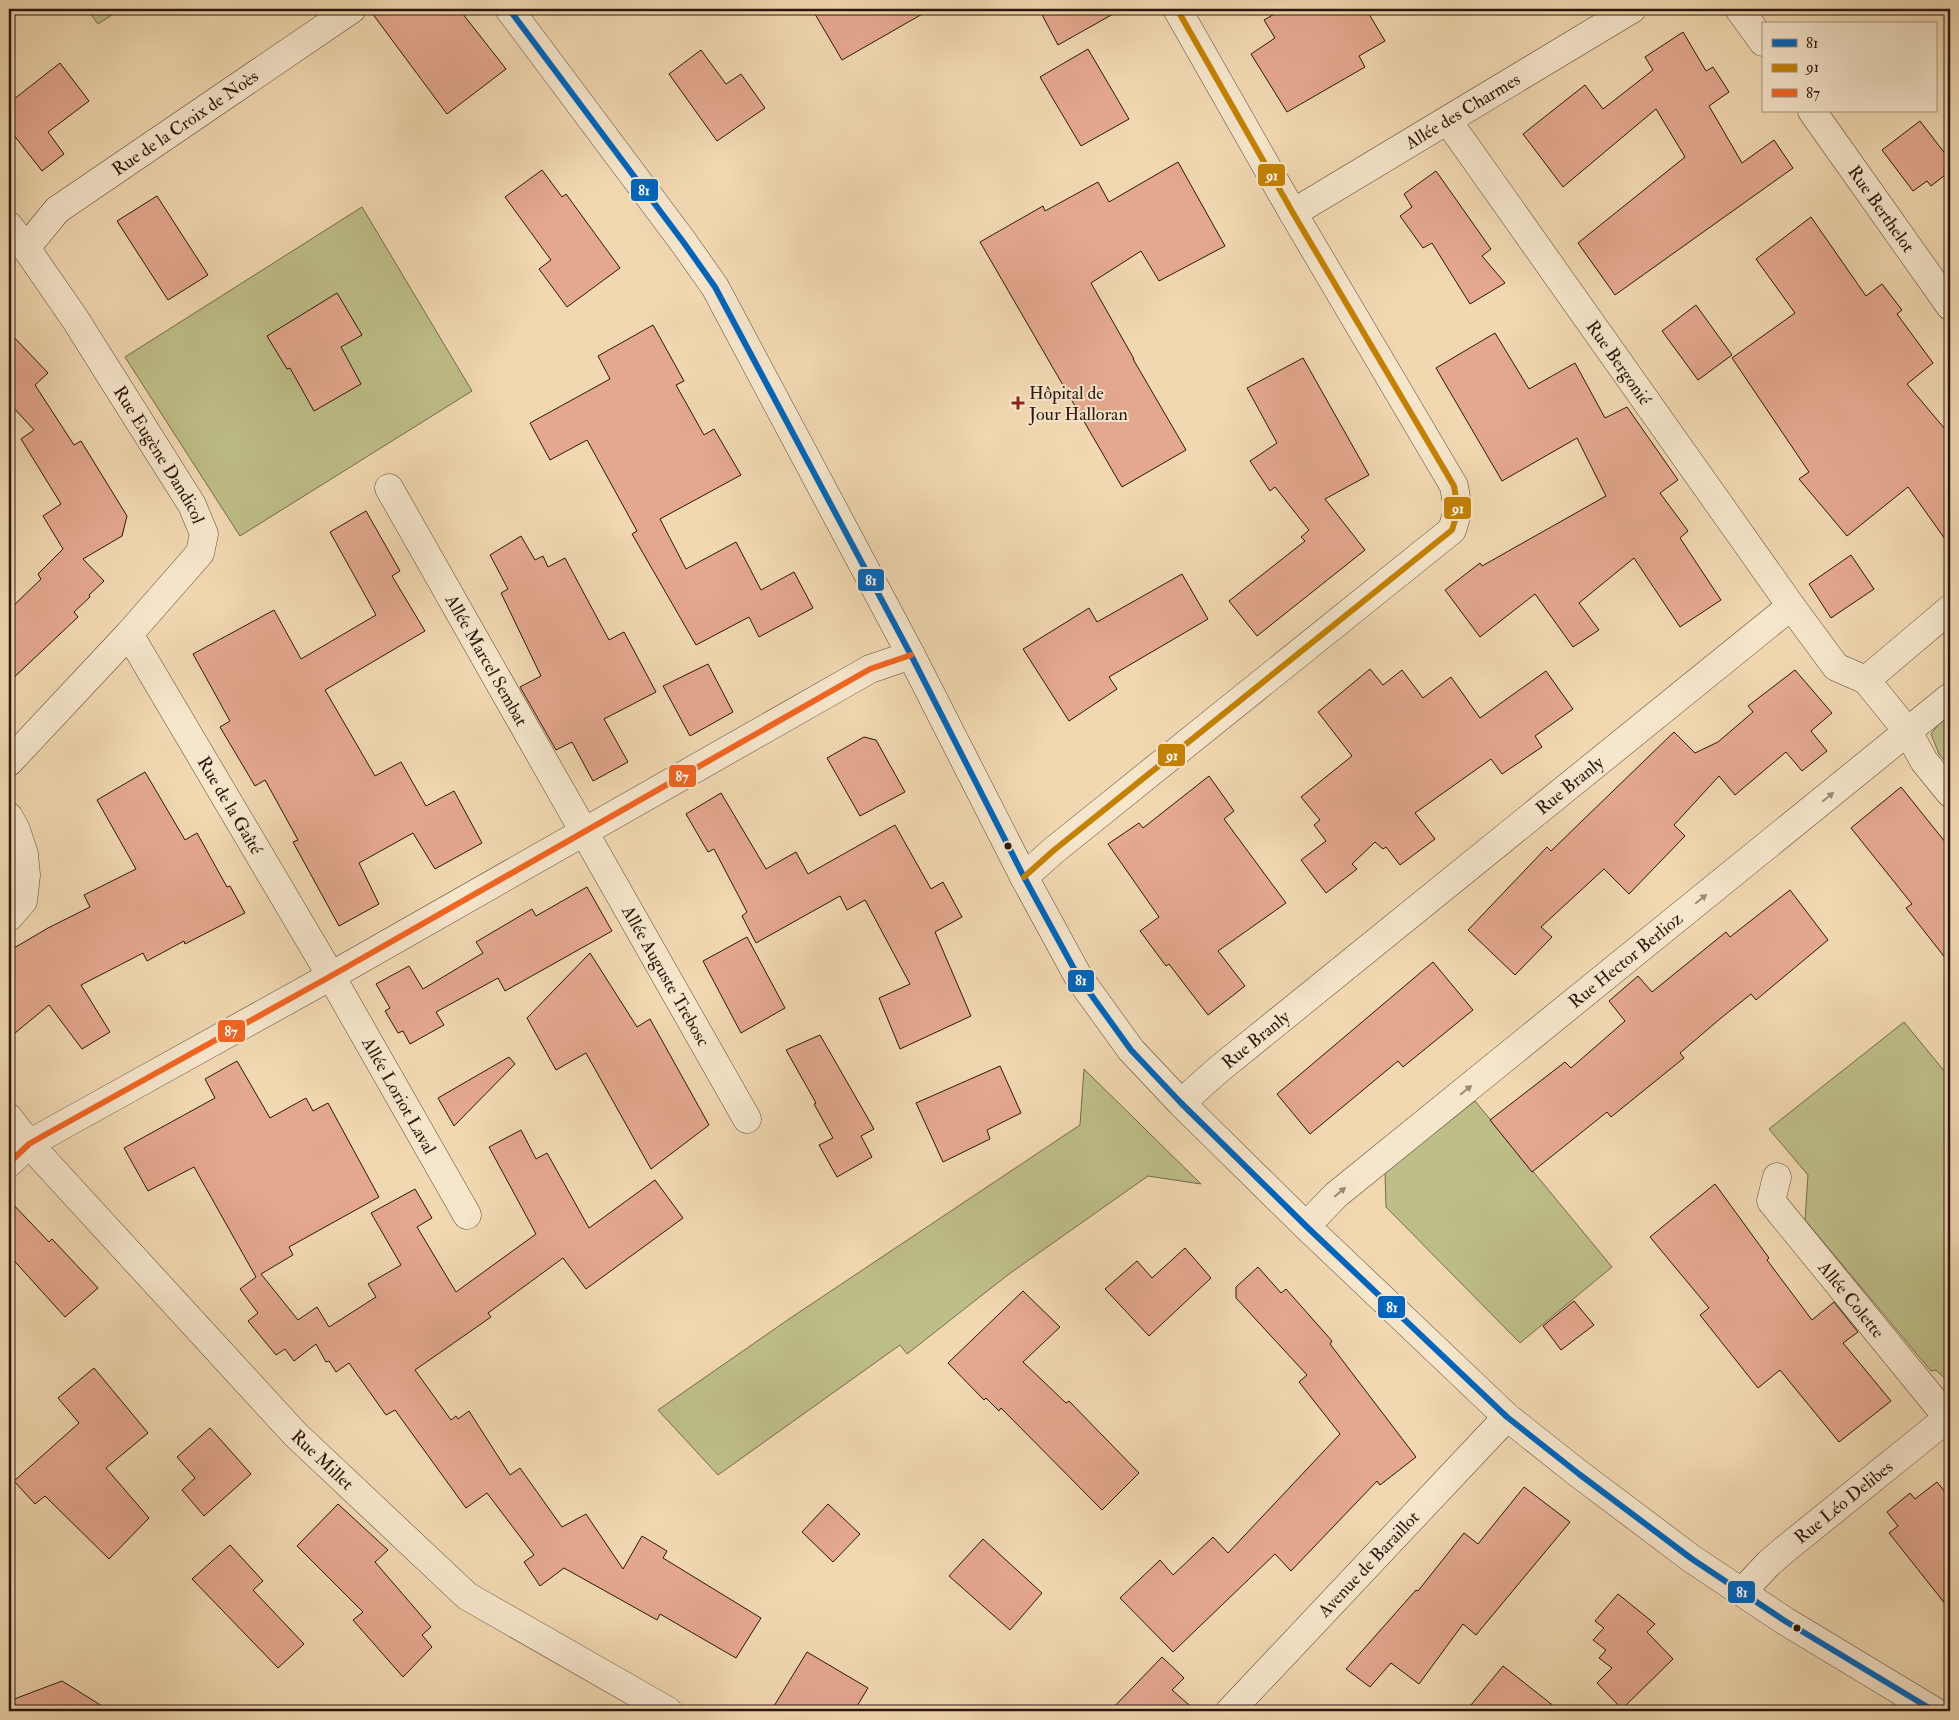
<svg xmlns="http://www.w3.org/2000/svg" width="1959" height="1720" viewBox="0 0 1959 1720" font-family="'IM FELL Double Pica',serif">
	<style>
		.green { fill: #bebe88; stroke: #746a4a }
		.building { fill: #e4a88f; stroke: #2b150c }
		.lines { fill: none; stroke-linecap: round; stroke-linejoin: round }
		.minor-casing { stroke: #5c4635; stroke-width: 29 }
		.tertiary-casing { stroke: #5c4635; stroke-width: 29 }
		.minor { stroke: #f6e6cc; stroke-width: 28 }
		.tertiary { stroke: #f6e6cc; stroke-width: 28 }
		.bus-1-casing { stroke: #f6e6cc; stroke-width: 10 }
		.bus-2-casing { stroke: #f6e6cc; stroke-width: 10 }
		.bus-3-casing { stroke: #f6e6cc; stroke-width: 10 }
		.bus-1 { stroke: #0065bd; stroke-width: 6 }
		.bus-2 { stroke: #c48203; stroke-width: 6 }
		.bus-3 { stroke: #f26522; stroke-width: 6 }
		.oneway { fill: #9b8876 }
		.poi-dot { fill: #8f2418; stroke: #f6e6cc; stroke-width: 2 }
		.bus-dot { fill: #2b150c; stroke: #f6e6cc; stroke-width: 2 }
		.labels { text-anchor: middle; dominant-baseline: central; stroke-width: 4; stroke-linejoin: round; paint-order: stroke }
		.street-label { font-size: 18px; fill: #2b150c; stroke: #f6e6cc }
		.poi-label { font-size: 18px; fill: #2b150c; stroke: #f6e6cc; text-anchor: start }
		.line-badge { stroke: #f6e6cc; stroke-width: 2 }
		.badge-label { font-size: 14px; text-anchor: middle; font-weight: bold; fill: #fff }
	</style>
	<rect width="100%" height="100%" fill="#f1d8b1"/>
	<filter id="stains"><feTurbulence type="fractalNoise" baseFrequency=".004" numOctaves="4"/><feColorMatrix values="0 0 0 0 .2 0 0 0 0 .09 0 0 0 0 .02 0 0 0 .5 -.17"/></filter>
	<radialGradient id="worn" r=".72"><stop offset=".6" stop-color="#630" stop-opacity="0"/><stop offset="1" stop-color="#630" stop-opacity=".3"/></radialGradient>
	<g class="green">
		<polygon points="87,9 121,9 98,24"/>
		<polygon points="362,207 472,391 240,536 125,357"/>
		<polygon points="1950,715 1950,767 1939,754 1931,734 1938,725"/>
		<polygon points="1904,1022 1950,1078 1950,1383 1936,1370 1931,1371 1805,1220 1808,1175 1769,1129"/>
		<polygon points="1084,1069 1201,1184 1148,1176 1009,1274 907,1354 900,1345 718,1475 658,1410 789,1319 1080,1125"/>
		<polygon points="1475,1101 1612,1267 1520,1343 1386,1207 1385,1172"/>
	</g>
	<g class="building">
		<polygon points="369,9 459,9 506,69 447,114"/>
		<polygon points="812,9 931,9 842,60"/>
		<polygon points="1039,9 1122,9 1058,45"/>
		<polygon points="1283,9 1366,9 1385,41 1359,56 1365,67 1287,112 1251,54 1275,38 1264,20"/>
		<polygon points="1683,32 1706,71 1713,67 1729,92 1709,106 1742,163 1774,140 1793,168 1615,295 1578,243 1685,157 1656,109 1563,187 1523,134 1585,85 1603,109 1653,70 1645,57"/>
		<polygon points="1088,49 1129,119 1081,146 1040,77"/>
		<polygon points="701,50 726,84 741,74 765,108 717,141 669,74"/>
		<polygon points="60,63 89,101 48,132 64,154 42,171 9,129 9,103"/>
		<polygon points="1920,121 1950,160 1950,171 1931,186 1927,181 1913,191 1882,150"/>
		<polygon points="1178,162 1225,246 1159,281 1141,251 1091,283 1134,359 1133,359 1186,450 1122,487 980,242 1043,206 1045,211 1098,182 1109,202"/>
		<polygon points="542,170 562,197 566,194 620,268 567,307 539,269 551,260 505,197"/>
		<polygon points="1436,171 1491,249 1482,256 1505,283 1470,304 1432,243 1423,248 1400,216 1412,207 1404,194"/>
		<polygon points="157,196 208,275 168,300 117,221"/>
		<polygon points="1811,217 1866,296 1882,284 1902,310 1897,314 1933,363 1907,384 1950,435 1950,546 1908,487 1847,536 1799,479 1809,472 1732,358 1795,313 1756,259"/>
		<polygon points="337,293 362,335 341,347 361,384 314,411 290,368 287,369 267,336"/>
		<polygon points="1696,305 1732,355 1698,380 1662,331"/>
		<polygon points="653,325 684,381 676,385 704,435 714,429 741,475 660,519 686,569 736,542 761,590 794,572 813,608 759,637 749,617 696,645 632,534 637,531 587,440 550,460 530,423 610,379 598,356"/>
		<polygon points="9,332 48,373 35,385 74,445 81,441 127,516 122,536 83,559 104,581 89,595 90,597 74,612 78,617 9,682 9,610 41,579 38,574 63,549 43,516 61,504 21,439 34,430 12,406 9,409"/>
		<polygon points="1495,333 1529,389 1575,363 1605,418 1627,407 1678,480 1660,493 1688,531 1680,538 1721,600 1680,627 1634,558 1579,603 1599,630 1573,647 1535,594 1480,637 1445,590 1480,563 1482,566 1606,496 1577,438 1502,481 1436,368"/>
		<polygon points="1303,358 1369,475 1325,499 1365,550 1257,636 1229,601 1305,541 1301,537 1309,530 1275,487 1270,491 1250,461 1277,443 1247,388"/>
		<polygon points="366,511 400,571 392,576 425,631 325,690 375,776 401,762 426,806 454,791 482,843 435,869 413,833 359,863 379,904 339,926 293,842 298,840 265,780 255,786 220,727 230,721 193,654 274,610 301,659 376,615 330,532"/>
		<polygon points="521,536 535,560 543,556 548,567 565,558 609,640 624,632 656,692 604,719 628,762 593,781 572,742 556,750 520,687 541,676 501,593 508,589 490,555"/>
		<polygon points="1851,555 1874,589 1831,618 1809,584"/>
		<polygon points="1182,574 1208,619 1109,677 1117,689 1069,721 1023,649 1089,608 1097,622"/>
		<polygon points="708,664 733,712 690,736 663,686"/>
		<polygon points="1370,669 1383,685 1402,670 1423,698 1451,677 1480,718 1546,671 1573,709 1535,736 1542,747 1502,774 1491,759 1415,813 1435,839 1400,865 1386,847 1383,849 1375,842 1352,864 1357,869 1326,893 1301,860 1326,841 1314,825 1320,820 1301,797 1352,756 1318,712"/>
		<polygon points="1795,670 1832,713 1811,731 1827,751 1802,771 1786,752 1735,795 1719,776 1674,825 1685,836 1629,894 1604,869 1541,927 1552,937 1515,975 1468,930 1547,847 1551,851 1674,732 1695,753 1718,742 1753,712 1748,706"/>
		<polygon points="864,737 876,740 905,792 860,816 827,758"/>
		<polygon points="145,772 185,840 197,833 227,887 230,886 245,913 185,944 184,941 147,961 143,953 81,985 110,1032 82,1049 49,1005 9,1038 9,951 48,928 90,907 84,895 136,869 97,800"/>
		<polygon points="1209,776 1234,811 1224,819 1286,903 1218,951 1245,986 1208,1015 1169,964 1166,966 1140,931 1159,917 1108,844 1139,823 1143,828"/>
		<polygon points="1901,787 1950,848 1950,964 1906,908 1912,904 1851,828"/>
		<polygon points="721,793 766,869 796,852 808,874 895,825 931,889 943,882 962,917 935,932 971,1016 900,1049 879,998 910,984 865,900 847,910 840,896 756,943 742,916 747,912 714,849 708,852 686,814"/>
		<polygon points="587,887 612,931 505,991 498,978 436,1012 444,1025 410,1044 403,1031 398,1033 385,1011 390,1008 376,984 409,966 423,989 483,953 476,942 532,909 536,916"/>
		<polygon points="1790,890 1828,940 1756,1000 1751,994 1721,1018 1680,1053 1684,1058 1611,1117 1607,1112 1532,1172 1490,1120 1565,1062 1571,1068 1625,1021 1609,1001 1638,976 1652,992 1726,932 1730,937"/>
		<polygon points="747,937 785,1008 741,1033 703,961"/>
		<polygon points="590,953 637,1027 650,1019 709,1125 651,1169 586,1053 556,1070 527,1018"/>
		<polygon points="1433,962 1473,1010 1403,1067 1398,1061 1310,1134 1277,1094"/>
		<polygon points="820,1035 874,1129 861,1136 872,1157 837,1177 819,1145 833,1138 814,1104 816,1103 786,1050"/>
		<polygon points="509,1057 515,1064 454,1126 438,1098"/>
		<polygon points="237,1061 270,1118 306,1098 313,1111 328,1103 379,1197 289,1247 293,1255 261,1274 298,1320 317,1307 329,1327 376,1297 368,1284 401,1265 371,1213 415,1189 432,1218 417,1227 456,1292 536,1234 489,1147 521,1130 536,1159 547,1153 589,1228 655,1180 683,1218 586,1289 563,1258 488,1313 491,1317 415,1370 451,1420 456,1416 458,1419 469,1411 510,1475 520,1468 562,1527 586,1514 623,1569 642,1536 667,1551 663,1558 761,1618 736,1658 660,1614 657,1620 564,1568 540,1586 524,1562 534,1555 487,1493 466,1508 395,1410 386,1415 349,1363 336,1372 329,1361 326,1362 316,1344 294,1361 285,1349 276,1355 248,1321 258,1313 240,1289 256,1277 194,1167 148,1191 124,1148 215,1098 205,1079"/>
		<polygon points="1000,1066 1021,1113 987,1130 990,1139 943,1162 916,1103"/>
		<polygon points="1715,1184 1769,1258 1767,1260 1812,1320 1834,1302 1858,1332 1843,1343 1891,1401 1839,1442 1780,1370 1758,1388 1700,1315 1709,1308 1650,1237"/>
		<polygon points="9,1200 49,1242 52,1239 98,1288 65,1317 9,1255"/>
		<polygon points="1185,1248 1211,1278 1149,1336 1105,1289 1137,1261 1152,1278"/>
		<polygon points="1258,1267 1281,1293 1286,1289 1332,1341 1330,1344 1416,1457 1380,1485 1377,1481 1291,1571 1275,1554 1173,1652 1120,1598 1160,1560 1173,1575 1213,1537 1228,1553 1340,1434 1299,1382 1307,1375 1236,1298 1236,1287"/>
		<polygon points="1023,1291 1060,1327 1023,1362 1066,1403 1069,1401 1139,1473 1102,1510 1001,1408 999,1411 986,1398 984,1400 948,1363"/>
		<polygon points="1574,1301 1594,1325 1561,1350 1543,1326"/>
		<polygon points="94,1368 148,1433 106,1468 149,1518 109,1559 45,1496 35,1504 14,1481 79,1423 58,1398"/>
		<polygon points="210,1428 251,1474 204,1516 182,1490 195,1478 177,1457"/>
		<polygon points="1937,1482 1950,1498 1950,1610 1889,1533 1898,1526 1887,1512 1910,1493 1915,1499"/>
		<polygon points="1524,1487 1570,1522 1476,1635 1463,1624 1419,1684 1391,1663 1370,1687 1346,1669 1416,1590 1418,1591 1464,1533 1478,1544"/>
		<polygon points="338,1504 388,1550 375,1562 431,1627 422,1635 432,1647 403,1677 353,1620 363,1612 297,1546"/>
		<polygon points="828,1504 860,1534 833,1562 802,1532"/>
		<polygon points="983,1539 1042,1593 1010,1630 949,1576"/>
		<polygon points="230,1545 263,1581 253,1590 304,1644 278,1668 192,1579"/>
		<polygon points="1618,1594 1655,1624 1647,1632 1673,1659 1622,1709 1597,1683 1612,1668 1599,1658 1606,1650 1593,1640 1604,1628 1595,1621"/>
		<polygon points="807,1652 868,1688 854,1711 771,1711"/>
		<polygon points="1162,1657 1184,1678 1172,1690 1196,1711 1110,1711"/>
		<polygon points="1503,1666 1560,1711 1466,1711"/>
		<polygon points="62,1681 110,1711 9,1711 9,1701"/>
	</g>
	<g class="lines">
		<g class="minor-casing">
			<g id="minor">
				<polyline points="1739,9 1763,42"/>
				<path id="s1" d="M 1812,111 L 1950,306"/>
				<path id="s2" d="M 1448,121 L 1791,606"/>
				<path id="s3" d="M 1293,213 L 1632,9"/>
				<path id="s4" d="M 9,226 L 26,248 L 75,319 L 192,505 L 204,534 L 200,553 L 129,634 L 9,762"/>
				<path id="s5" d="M 26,248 L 57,210 L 352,9"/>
				<path id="s6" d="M 389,488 L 747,1119"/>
				<path id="s7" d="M 129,634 L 331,976 L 467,1215"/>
				<polyline points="1866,680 1908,732 1924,761 1950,793"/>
				<polyline points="9,817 16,830 24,854 26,875 23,901 9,917"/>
				<polyline points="1024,877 1053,851 1452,530 1458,510 1454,486 1293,213 1177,9"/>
				<path id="s8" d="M 1181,1103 L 1218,1070 L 1791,606 L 1836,667 L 1866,680 L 1950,609"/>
				<path id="s9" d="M 9,1118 L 29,1144 L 295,1434 L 467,1596 L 668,1711"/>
				<polyline points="9,1163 29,1144 43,1136 331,976 870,669 911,655"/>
				<path id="s10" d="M 1777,1177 L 1771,1201 L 1948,1418"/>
				<path id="s11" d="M 1306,1226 L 1336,1195 L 1950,697"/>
				<path id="s12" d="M 1742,1592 L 1769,1563 L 1783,1551 L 1950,1416"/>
				<path id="s13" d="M 1230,1711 L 1507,1417"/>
			</g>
		</g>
		<g class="tertiary-casing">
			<polyline id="tertiary" points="509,9 684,243 715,287 911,655 1024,877 1079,978 1131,1050 1181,1103 1306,1226 1507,1417 1579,1474 1692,1559 1785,1621 1934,1711"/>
		</g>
		<use href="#minor" class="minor"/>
		<use href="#tertiary" class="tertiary"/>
		<g class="bus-1-casing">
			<polyline id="bus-1" points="509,9 684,243 715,287 911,655 1024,877 1079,978 1131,1050 1181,1103 1306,1226 1507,1417 1579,1474 1692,1559 1785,1621 1934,1711"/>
		</g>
		<g class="bus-2-casing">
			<polyline id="bus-2" points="1024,877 1053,851 1452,530 1458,510 1454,486 1293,213 1177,9"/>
		</g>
		<g class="bus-3-casing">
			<polyline id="bus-3" points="9,1163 29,1144 43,1136 331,976 870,669 911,655"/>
		</g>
		<use href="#bus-1" class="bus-1"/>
		<use href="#bus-2" class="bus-2"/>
		<use href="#bus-3" class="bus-3"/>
	</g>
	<defs><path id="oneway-solid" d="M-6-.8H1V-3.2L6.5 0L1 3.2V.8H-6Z" transform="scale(1.25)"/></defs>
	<g class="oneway">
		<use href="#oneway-solid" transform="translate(1828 797) rotate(-39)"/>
		<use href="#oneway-solid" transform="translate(1701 899) rotate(-39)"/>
		<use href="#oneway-solid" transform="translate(1466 1090) rotate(-39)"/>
		<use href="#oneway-solid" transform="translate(1340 1192) rotate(-40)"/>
	</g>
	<path class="poi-dot" d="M1015.5 395.5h5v5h5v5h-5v5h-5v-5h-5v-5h5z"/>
	<g class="bus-dot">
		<circle cx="1008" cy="846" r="4.5"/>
		<circle cx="1797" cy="1628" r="4.5"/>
	</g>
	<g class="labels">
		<g class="street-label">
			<text stroke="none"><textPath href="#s3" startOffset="198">Allée des Charmes</textPath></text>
			<text stroke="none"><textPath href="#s5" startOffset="204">Rue de la Croix de Noès</textPath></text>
			<text stroke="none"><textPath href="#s1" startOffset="120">Rue Berthelot</textPath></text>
			<text stroke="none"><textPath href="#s2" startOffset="296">Rue Bergonié</textPath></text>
			<text stroke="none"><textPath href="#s4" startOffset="274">Rue Eugène Dandicol</textPath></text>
			<text stroke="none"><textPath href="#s6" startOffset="198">Allée Marcel Sembat</textPath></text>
			<text stroke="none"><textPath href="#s8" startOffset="502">Rue Branly</textPath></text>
			<text stroke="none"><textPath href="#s7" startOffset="199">Rue de la Gaîté</textPath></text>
			<text stroke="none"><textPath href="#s11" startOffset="416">Rue Hector Berlioz</textPath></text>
			<text stroke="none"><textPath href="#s6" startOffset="561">Allée Auguste Trebosc</textPath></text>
			<text stroke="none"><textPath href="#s8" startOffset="98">Rue Branly</textPath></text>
			<text stroke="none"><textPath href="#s7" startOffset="535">Allée Loriot Laval</textPath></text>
			<text stroke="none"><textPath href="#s10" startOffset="152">Allée Colette</textPath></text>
			<text stroke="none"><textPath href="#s9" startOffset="464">Rue Millet</textPath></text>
			<text stroke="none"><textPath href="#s12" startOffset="136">Rue Léo Delibes</textPath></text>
			<text stroke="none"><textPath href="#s13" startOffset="202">Avenue de Baraillot</textPath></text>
		</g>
		<g class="poi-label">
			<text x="1029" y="393">Hôpital de<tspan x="1029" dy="21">Jour Halloran</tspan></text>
		</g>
	</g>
	<g class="line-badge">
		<rect x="1257" y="163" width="29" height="24" rx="5" fill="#c48203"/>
		<rect x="630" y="178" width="29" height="24" rx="5" fill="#0065bd"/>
		<rect x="1443" y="496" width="29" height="24" rx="5" fill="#c48203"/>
		<rect x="857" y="568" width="28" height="24" rx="5" fill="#0065bd"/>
		<rect x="1157" y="743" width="29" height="24" rx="5" fill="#c48203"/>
		<rect x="668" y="764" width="29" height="24" rx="5" fill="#f26522"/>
		<rect x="1067" y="969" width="28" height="24" rx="5" fill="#0065bd"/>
		<rect x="217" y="1019" width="29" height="24" rx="5" fill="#f26522"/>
		<rect x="1377" y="1295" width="29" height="24" rx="5" fill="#0065bd"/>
		<rect x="1727" y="1580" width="29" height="24" rx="5" fill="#0065bd"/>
	</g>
	<g class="badge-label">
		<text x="1272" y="180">91</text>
		<text x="644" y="195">81</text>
		<text x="1458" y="513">91</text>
		<text x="871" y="585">81</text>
		<text x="1172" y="760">91</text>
		<text x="682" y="781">87</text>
		<text x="1081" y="985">81</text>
		<text x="231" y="1036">87</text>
		<text x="1392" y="1312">81</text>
		<text x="1742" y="1597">81</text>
	</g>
	<rect width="1959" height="1720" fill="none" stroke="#f1d8b1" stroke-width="30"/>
	<rect x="10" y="10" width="1939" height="1700" fill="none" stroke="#2b150c" stroke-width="2.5"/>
	<rect x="15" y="15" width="1929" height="1690" fill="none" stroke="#2b150c"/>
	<rect x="1762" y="22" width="175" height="90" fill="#f6e6cc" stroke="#a5927f"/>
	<rect x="1772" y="39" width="25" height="8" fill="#0065bd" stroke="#a5927f"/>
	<text x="1806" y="48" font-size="15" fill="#2b150c">81</text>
	<rect x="1772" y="64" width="25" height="8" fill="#c48203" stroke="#a5927f"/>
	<text x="1806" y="72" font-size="15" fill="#2b150c">91</text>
	<rect x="1772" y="89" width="25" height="8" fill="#f26522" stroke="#a5927f"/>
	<text x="1806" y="98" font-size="15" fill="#2b150c">87</text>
	<rect width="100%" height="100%" filter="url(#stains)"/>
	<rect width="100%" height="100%" fill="url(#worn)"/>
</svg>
